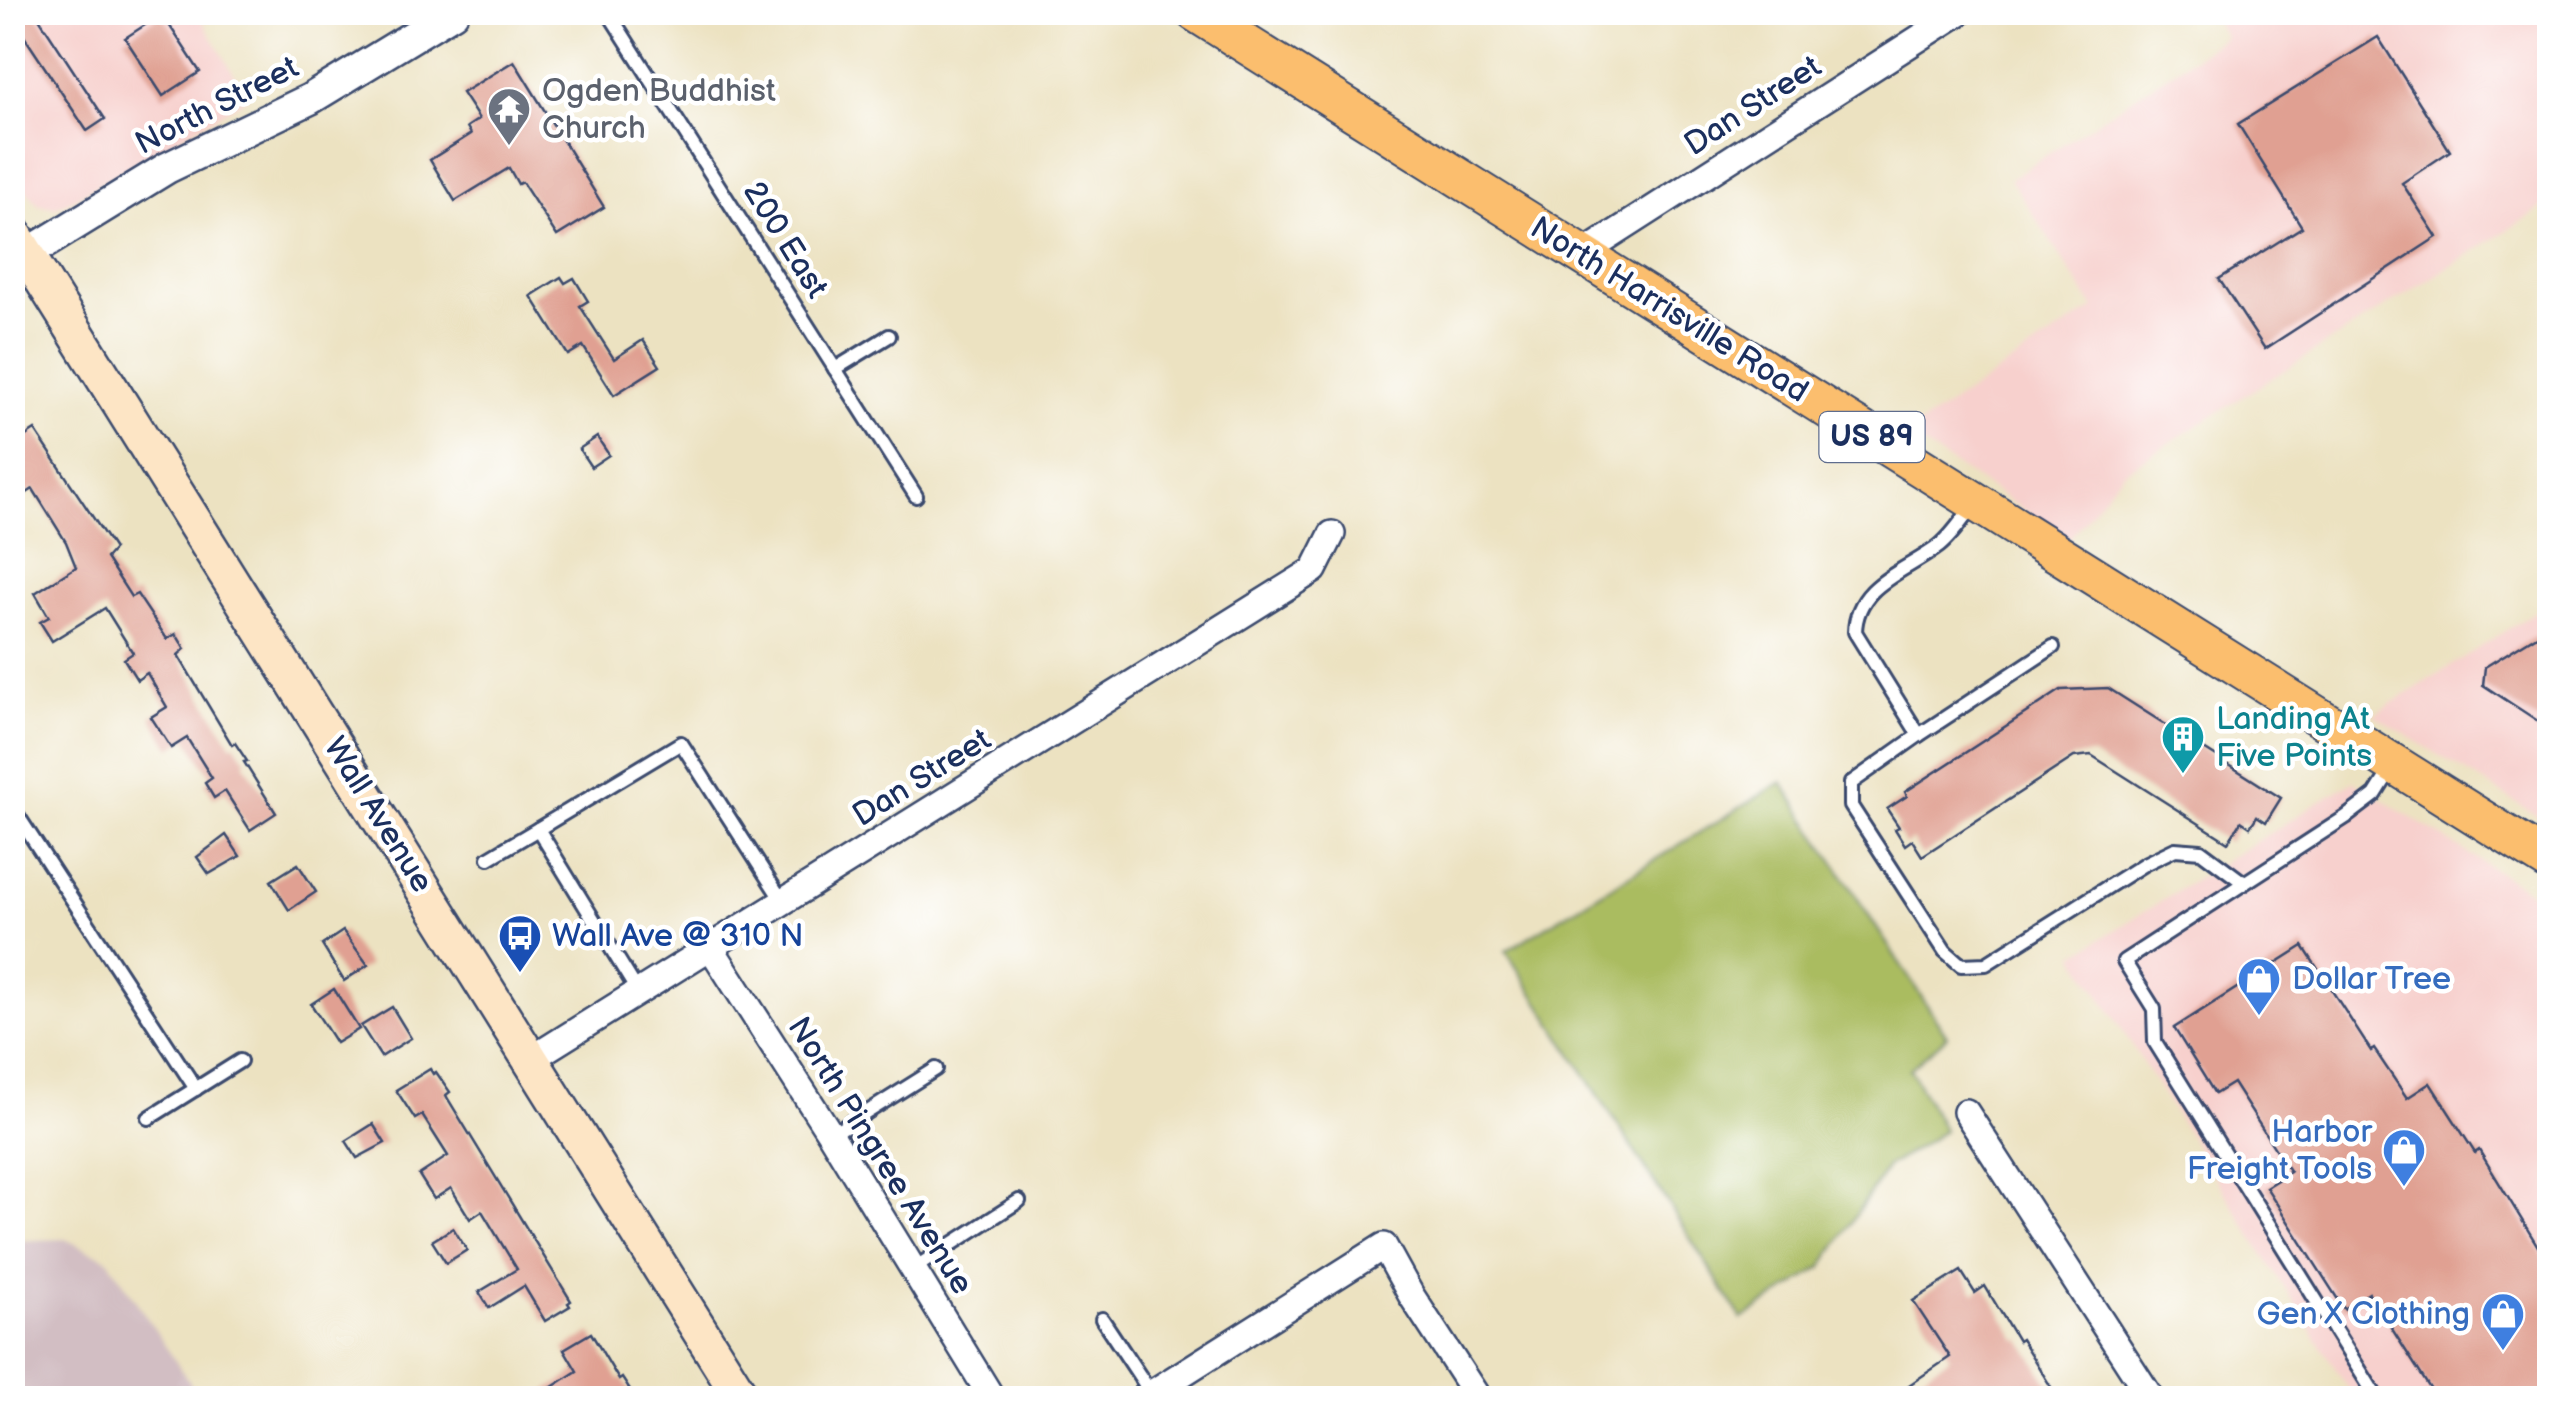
<svg xmlns="http://www.w3.org/2000/svg" width="2562" height="1411" viewBox="0 0 2562 1411" font-family="'Balsamiq Sans',sans-serif">
	<style>
		.built { fill: #f7d0cd }
		.industrial { fill: #d2bec3 }
		.green { fill: #aabc60; stroke: #62765f; stroke-width: 2.5 }
		.building { fill: #e0a092 }
		.lines { fill: none; stroke-linecap: round; stroke-linejoin: round }
		.service-casing { stroke: #3a4a6d; stroke-width: 18 }
		.minor-casing { stroke: #3a4a6d; stroke-width: 30 }
		.tertiary-casing { stroke: #3a4a6d; stroke-width: 35 }
		.secondary-casing { stroke: #3a4a6d; stroke-width: 40 }
		.primary-casing { stroke: #3a4a6d; stroke-width: 42 }
		.service { stroke: #fff; stroke-width: 12 }
		.minor { stroke: #fff; stroke-width: 25 }
		.tertiary { stroke: #fff; stroke-width: 30 }
		.secondary { stroke: #fde5c5; stroke-width: 35 }
		.primary { stroke: #fbbe6e; stroke-width: 38 }
		.labels { text-anchor: middle; dominant-baseline: central; stroke-width: 9; stroke-linejoin: round; paint-order: stroke }
		.shield { fill: #fff; stroke: #5f6d8e; stroke-width: 2.5 }
		.shield-label { font-size: 30px; font-weight: bold; fill: #1b2f5e }
		.worship-label { font-size: 32px; fill: #5b616d; stroke: #fff; text-anchor: start }
		.street-label { font-size: 32px; fill: #1b2f5e; stroke: #fff }
		.culture-label { font-size: 32px; fill: #0d838f; stroke: #fff; text-anchor: start }
		.transit-label { font-size: 32px; fill: #164399; stroke: #fff; text-anchor: start }
		.shop-label { font-size: 32px; fill: #366cbe; stroke: #fff; text-anchor: end }
	</style>
	<rect width="100%" height="100%" fill="#fff"/>
	<filter id="ink" filterUnits="userSpaceOnUse"><feTurbulence type="fractalNoise" baseFrequency=".01" numOctaves="2"/><feDisplacementMap in="SourceGraphic" scale="20" xChannelSelector="R" yChannelSelector="G"/><feConvolveMatrix kernelMatrix="1 2 1 2 8 2 1 2 1" color-interpolation-filters="sRGB"/></filter>
	<filter id="wash" filterUnits="userSpaceOnUse"><feTurbulence type="fractalNoise" baseFrequency=".0048" numOctaves="4" result="noise"/><feDisplacementMap in="SourceGraphic" scale="40" xChannelSelector="R" yChannelSelector="G"/><feGaussianBlur stdDeviation="2.25" result="paint"/><feColorMatrix in="noise" values="0 0 0 0 0 0 0 0 0 0 0 0 0 0 0 0 0 1.4 0 .05"/><feComposite in="paint" operator="in"/></filter>
	<g filter="url(#wash)">
		<rect width="100%" height="100%" fill="#ece2c1"/>
		<g class="built">
			<polygon points="108,12 110,15 115,12 198,13 248,98 77,197 56,207 39,205 26,190 13,166 12,13"/>
			<polygon points="2210,13 2537,13 2549,33 2549,204 2123,472 2069,539 1906,434 2094,308 2010,179 2225,37"/>
			<polygon points="2549,603 2549,823 2374,715"/>
			<polygon points="2353,781 2549,904 2549,1398 2354,1398 2075,955"/>
		</g>
		<polygon class="industrial" points="65,1239 108,1259 200,1398 13,1398 13,1241"/>
		<polygon class="green" points="1782,782 1947,1036 1910,1069 1944,1131 1887,1167 1822,1267 1742,1319 1506,951"/>
		<g id="blocks">
			<g class="building">
				<polygon points="12,12 35,12 105,119 87,131 12,18"/>
				<polygon points="162,14 200,72 163,96 125,38"/>
				<polygon points="2378,37 2450,151 2402,183 2437,237 2265,349 2219,279 2302,227 2238,124"/>
				<polygon points="514,61 604,207 557,236 522,182 518,184 509,168 455,201 430,160 471,134 467,127 479,119 462,93"/>
				<polygon points="561,277 565,283 574,278 588,301 580,306 614,359 643,340 660,366 614,395 583,346 568,355 531,296"/>
				<polygon points="35,430 114,549 106,558 131,597 137,594 167,639 176,634 185,649 178,655 232,745 235,743 247,761 244,762 276,813 250,830 225,791 214,798 205,783 212,778 187,738 171,748 151,717 167,707 147,673 137,680 124,659 133,653 105,608 52,641 40,622 49,617 35,593 76,567 66,542 33,489 12,503 12,445"/>
				<polygon points="597,437 609,455 591,467 579,449"/>
				<polygon points="2550,627 2550,729 2483,685 2485,667"/>
				<polygon points="2108,688 2281,798 2266,822 2257,816 2250,827 2241,821 2228,842 2091,755 2074,757 1922,856 1912,840 1905,845 1895,829 1899,827 1887,809 1907,796 1905,792 2061,690"/>
				<polygon points="226,835 240,856 209,874 197,857"/>
				<polygon points="298,864 316,892 289,910 271,881"/>
				<polygon points="343,931 368,965 344,981 322,945"/>
				<polygon points="2303,946 2371,1051 2374,1049 2407,1098 2430,1083 2475,1153 2479,1150 2550,1266 2550,1398 2436,1398 2369,1293 2344,1309 2266,1187 2290,1172 2233,1083 2215,1094 2174,1028"/>
				<polygon points="334,989 359,1029 336,1043 311,1004"/>
				<polygon points="392,1007 411,1038 381,1057 361,1026"/>
				<polygon points="430,1069 433,1074 436,1072 450,1092 446,1095 448,1099 571,1301 568,1303 570,1306 545,1321 524,1286 489,1308 479,1292 517,1269 482,1211 470,1219 451,1188 434,1199 419,1175 448,1156 422,1115 415,1119 396,1090"/>
				<polygon points="373,1124 385,1143 357,1158 346,1141"/>
				<polygon points="453,1228 467,1250 446,1263 432,1241"/>
				<polygon points="1961,1271 1975,1293 1985,1286 2018,1341 2021,1339 2058,1398 1890,1398 1950,1357 1913,1301"/>
				<polygon points="591,1333 619,1380 622,1378 635,1398 535,1398 577,1371 564,1349"/>
			</g>
		</g>
	</g>
	<g filter="url(#ink)">
		<use href="#blocks" fill-opacity="0" stroke="#3a4a6d" stroke-width="2.5"/>
		<g class="lines">
			<g class="service-casing">
				<g id="service">
					<polyline points="608,12 916,496"/>
					<polyline points="835,369 889,336"/>
					<path d="M 1975,503 C 1964,517 1953,535 1939,546 C 1905,572 1856,584 1855,632 L 1919,735 L 1851,783 L 1851,806 L 1945,951 L 1961,965 L 1986,964 L 2144,864 L 2175,849 L 2201,851 L 2244,883"/>
					<polyline points="1919,735 2053,647"/>
					<polyline points="12,807 196,1089"/>
					<polyline points="489,858 538,829"/>
					<polyline points="638,992 538,829 681,743 783,902"/>
					<polyline points="149,1118 240,1061"/>
					<polyline points="831,1135 936,1069"/>
					<polyline points="913,1269 1019,1201"/>
					<polyline points="1102,1319 1153,1396"/>
					<polyline points="2377,1398 2155,1042 2154,1009 2124,961 2346,817 2375,795 2392,768"/>
				</g>
			</g>
			<g class="minor-casing">
				<g id="minor">
					<polyline points="1581,255 1960,12"/>
					<polyline points="711,948 831,1135 992,1398"/>
					<polyline points="528,1061 1314,570 1332,534"/>
					<polyline points="1966,1112 2151,1398"/>
					<polyline points="1144,1398 1384,1246 1411,1295 1478,1398"/>
				</g>
			</g>
			<g class="tertiary-casing">
				<polyline id="tertiary" points="27,254 167,168 310,99 453,12"/>
			</g>
			<g class="secondary-casing">
				<polyline id="secondary" points="12,231 742,1398"/>
			</g>
			<g class="primary-casing">
				<polyline id="primary" points="1195,12 2550,862"/>
			</g>
			<use href="#service" class="service"/>
			<use href="#minor" class="minor"/>
			<use href="#tertiary" class="tertiary"/>
			<use href="#secondary" class="secondary"/>
			<use href="#primary" class="primary"/>
		</g>
	</g>
	<defs>
		<g id="temple-pin" transform="scale(2.25)"><path d="M0 17L-7.5 6A9.5 9.5 0 1 1 7.5 6Z" fill="#6b7280" stroke="#fff"/><path d="M0-6L5-2H3V0L6.5 2.5H4V6H1.5V3h-3V6H-4V2.5H-6.5L-3 0V-2H-5Z" fill="#fff"/></g>
		<g id="building-pin" transform="scale(2.25)"><path d="M0 17L-7.5 6A9.5 9.5 0 1 1 7.5 6Z" fill="#0f9aa8" stroke="#fff"/><path d="M-4-6H4V6H1V3H-1V6H-4ZM-2.5-4.3h1.7v1.8h-1.7ZM.8-4.3h1.7v1.8H.8ZM-2.5-1h1.7V.8h-1.7ZM.8-1h1.7V.8H.8Z" fill="#fff"/></g>
		<g id="bus-pin" transform="scale(2.25)"><path d="M0 17L-7.5 6A9.5 9.5 0 1 1 7.5 6Z" fill="#1a4fb4" stroke="#fff"/><path d="M-5-6H5V4H4V6H2V4H-2V6H-4V4H-5ZM-3.5-4V0h7V-4ZM-3.5 1.2v1.5H-2V1.2ZM2 1.2v1.5H3.5V1.2Z" fill="#fff"/></g>
		<g id="shop-pin" transform="scale(2.25)"><path d="M0 17L-7.5 6A9.5 9.5 0 1 1 7.5 6Z" fill="#3f7fe0" stroke="#fff"/><path d="M-5-2.5h2.3a2.7 3.5 0 0 1 5.4 0H5L5.5 6h-11ZM-1.5-2.5h3a1.5 2.3 0 0 0-3 0Z" fill="#fff"/></g>
	</defs>
	<g fill-rule="evenodd">
		<use href="#temple-pin" x="509" y="109"/>
		<use href="#building-pin" x="2183" y="737"/>
		<use href="#bus-pin" x="520" y="936"/>
		<use href="#shop-pin" x="2259" y="979"/>
		<use href="#shop-pin" x="2404" y="1150"/>
		<use href="#shop-pin" x="2503" y="1314"/>
	</g>
	<g class="labels">
		<rect class="shield" x="1819.5" y="412" width="105" height="50" rx="8"/>
		<g class="shield-label">
			<text x="1872" y="437">US 89</text>
		</g>
		<g class="worship-label">
			<text x="542" y="91">Ogden Buddhist<tspan x="542" dy="37">Church</tspan></text>
		</g>
		<g class="street-label">
			<text transform="translate(217 106) rotate(-27)">North Street</text>
			<text transform="translate(1753 106) rotate(-33)">Dan Street</text>
			<text transform="translate(785 240) rotate(58)">200 East</text>
			<text transform="translate(1669 310) rotate(32)">North Harrisville Road</text>
			<text transform="translate(922 778) rotate(-32)">Dan Street</text>
			<text transform="translate(378 815) rotate(58)">Wall Avenue</text>
			<text transform="translate(880 1156) rotate(58)">North Pingree Avenue</text>
		</g>
		<g class="culture-label">
			<text x="2216" y="719">Landing At<tspan x="2216" dy="37">Five Points</tspan></text>
		</g>
		<g class="transit-label">
			<text x="552" y="936">Wall Ave @ 310 N</text>
		</g>
		<g class="shop-label">
			<text x="2292" y="979" text-anchor="start">Dollar Tree</text>
			<text x="2372" y="1132">Harbor<tspan x="2372" dy="37">Freight Tools</tspan></text>
			<text x="2470" y="1314">Gen X Clothing</text>
		</g>
	</g>
	<rect width="2562" height="1411" fill="none" stroke="#fff" stroke-width="50"/>
</svg>
